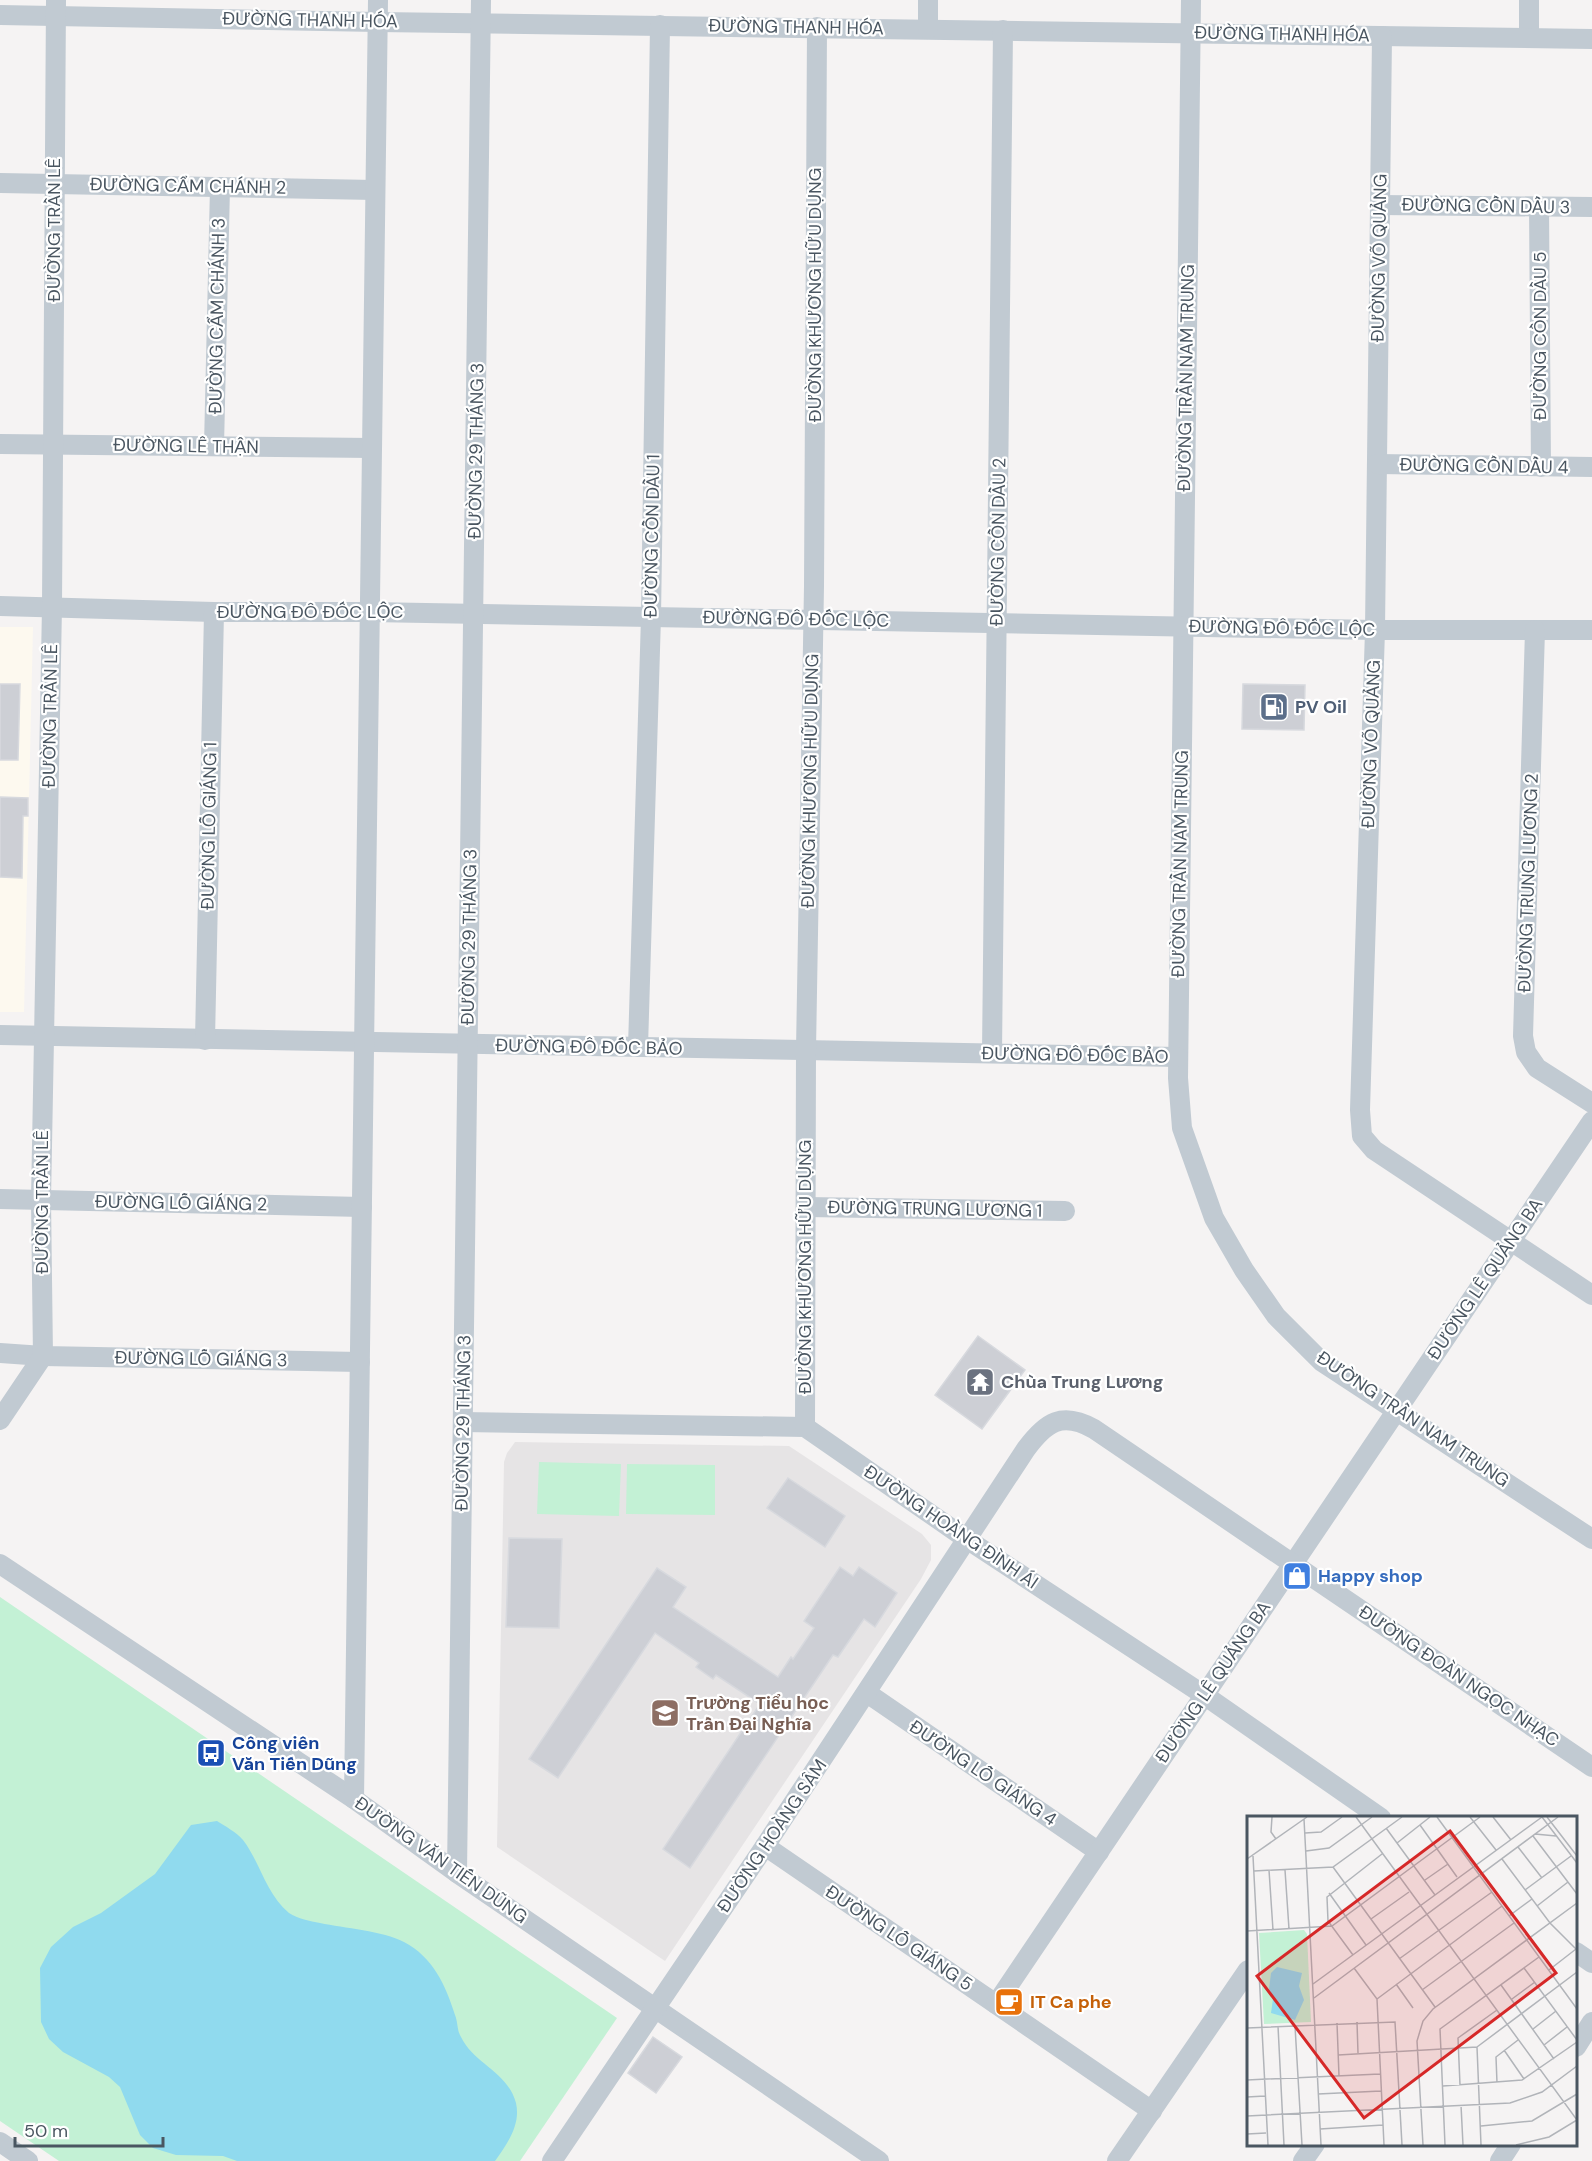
<svg xmlns="http://www.w3.org/2000/svg" width="1592" height="2161" viewBox="0 0 1592 2161" font-family="'DM Sans',sans-serif">
	<style>
		.commercial { fill: #fdf9ef }
		.education { fill: #e6e4e5 }
		.green { fill: #c3f1d5 }
		.water { fill: #90daee }
		.building { fill: #cdcfd5; stroke: #d7d9de; stroke-width: 1.5 }
		.lines { fill: none; stroke-linecap: round; stroke-linejoin: round }
		.minor { stroke: #c1cad2; stroke-width: 20 }
		.labels { text-anchor: middle; dominant-baseline: central; stroke-width: 4.5; stroke-linejoin: round; paint-order: stroke }
		.street-label { font-size: 18px; fill: #4a5661; stroke: #fff }
		.service-label { font-size: 18px; font-weight: bold; fill: #4e5e75; stroke: #fff; text-anchor: start }
		.worship-label { font-size: 18px; font-weight: bold; fill: #5b616d; stroke: #fff; text-anchor: start }
		.shop-label { font-size: 18px; font-weight: bold; fill: #366cbe; stroke: #fff; text-anchor: start }
		.education-label { font-size: 18px; font-weight: bold; fill: #785e54; stroke: #fff; text-anchor: start }
		.transit-label { font-size: 18px; font-weight: bold; fill: #164399; stroke: #fff; text-anchor: start }
		.food-label { font-size: 18px; font-weight: bold; fill: #c56008; stroke: #fff; text-anchor: start }
		.inset-road { fill: none; stroke: #b1b4b9; stroke-width: 1.5 }
		.view { fill: #d62828; fill-opacity: 0.15; stroke: #d62828; stroke-width: 3 }
		.inset-edge { fill: none; stroke: #4a5661; stroke-width: 3 }
	</style>
	<rect width="100%" height="100%" fill="#f5f3f3"/>
	<polygon class="commercial" points="0,627 33,627 24,1012 0,1012"/>
	<polygon class="education" points="515,1442 789,1446 922,1534 931,1545 931,1560 921,1579 665,1961 497,1847 504,1462 507,1453"/>
	<g class="green">
		<polygon points="539,1462 621,1464 619,1516 537,1514"/>
		<polygon points="627,1464 715,1465 715,1515 626,1514"/>
		<polygon points="0,1597 617,2018 520,2161 59,2161 0,2121"/>
	</g>
	<path class="water" d="M 217,1821 C 225,1826 236,1832 243,1840 C 260,1862 266,1894 289,1913 C 298,1919 310,1921 320,1923 C 344,1928 383,1931 404,1942 C 433,1957 446,1986 455,2015 C 458,2022 457,2031 461,2037 C 474,2064 508,2072 516,2103 C 521,2125 507,2144 495,2161 L 237,2161 L 223,2156 L 176,2155 L 153,2148 L 140,2135 L 120,2087 L 109,2077 L 63,2052 L 49,2039 L 41,2022 L 40,1968 L 51,1947 L 73,1927 L 101,1913 L 155,1874 L 191,1825 Z"/>
	<g class="building">
		<polygon points="0,684 20,684 18,760 0,760"/>
		<polygon points="1243,684 1305,685 1304,730 1242,729"/>
		<polygon points="0,797 28,798 28,816 23,816 22,878 0,877"/>
		<polygon points="978,1336 1025,1370 982,1429 935,1395"/>
		<polygon points="788,1478 845,1516 825,1547 767,1508"/>
		<polygon points="509,1538 562,1539 559,1628 506,1627"/>
		<polygon points="840,1567 853,1576 859,1567 897,1593 875,1627 864,1619 838,1657 833,1655 690,1868 663,1849 760,1704 716,1675 713,1679 696,1667 699,1663 655,1633 558,1778 529,1759 657,1568 686,1587 673,1607 778,1677 791,1657 793,1659 814,1628 804,1621"/>
		<polygon points="653,2037 682,2057 656,2093 628,2073"/>
	</g>
	<g class="lines">
		<g class="minor">
			<polyline points="1191,0 1178,1078 1182,1128 1214,1218 1244,1270 1276,1316 1322,1362 1592,1539"/>
			<polyline points="1529,0 1529,38"/>
			<polyline points="0,15 378,22 1592,39"/>
			<polyline points="928,29 928,0"/>
			<polyline points="1382,36 1375,630 1360,1110 1362,1136 1374,1150 1592,1295"/>
			<polyline points="0,183 375,190"/>
			<polyline points="1380,205 1592,207"/>
			<polyline points="1539,206 1541,467"/>
			<polyline points="0,444 372,448"/>
			<polyline points="214,446 220,187"/>
			<polyline points="1377,464 1592,467"/>
			<polyline points="0,606 214,612 370,612 1375,630 1592,630"/>
			<polyline points="1535,630 1523,1036 1526,1052 1537,1068 1592,1103"/>
			<polyline points="0,1035 1178,1057"/>
			<polyline points="205,1040 214,612"/>
			<polyline points="638,1047 651,617 660,25"/>
			<polyline points="992,1053 1003,30"/>
			<polyline points="0,1199 362,1207"/>
			<polyline points="806,1207 1065,1211"/>
			<polyline points="0,1353 43,1356 360,1362"/>
			<polyline points="0,1420 43,1356 41,1200 52,606 56,0"/>
			<polyline points="463,1422 805,1427 968,1540 1204,1695 1381,1818"/>
			<polyline points="805,1427 806,1050 814,586 817,27"/>
			<polyline points="0,1564 354,1799 457,1873 879,2161"/>
			<polyline points="867,1693 1099,1852"/>
			<polyline points="354,1799 378,0"/>
			<polyline points="765,1846 1152,2111"/>
			<polyline points="457,1873 481,0"/>
			<polyline points="1576,1952 1592,1963"/>
			<polyline points="996,2004 1592,1121"/>
			<polyline points="1576,2047 1592,2022"/>
			<polyline points="0,2142 28,2161"/>
			<path d="M 552,2161 L 765,1846 L 1026,1449 C 1046,1422 1062,1411 1094,1429 L 1592,1767"/>
			<polyline points="1117,2161 1248,1970"/>
			<polyline points="1303,2161 1315,2144"/>
			<polyline points="1500,2161 1511,2144"/>
		</g>
	</g>
	<defs>
		<g id="fuel-square" transform="scale(1.5)"><rect x="-9" y="-9" width="18" height="18" rx="4" fill="#5c6f8a" stroke="#fff"/><path d="M-5.5-6h7V0h2V4h1.3V-2.5L3-4.5l.8-.8L6-3V5H2.5V1h-1V6h-7ZM-4.2-4.7v3.2H.2V-4.7Z" fill="#fff"/></g>
		<g id="temple-square" transform="scale(1.5)"><rect x="-9" y="-9" width="18" height="18" rx="4" fill="#6b7280" stroke="#fff"/><path d="M0-6L5-2H3V0L6.5 2.5H4V6H1.5V3h-3V6H-4V2.5H-6.5L-3 0V-2H-5Z" fill="#fff"/></g>
		<g id="shop-square" transform="scale(1.5)"><rect x="-9" y="-9" width="18" height="18" rx="4" fill="#3f7fe0" stroke="#fff"/><path d="M-5-2.5h2.3a2.7 3.5 0 0 1 5.4 0H5L5.5 6h-11ZM-1.5-2.5h3a1.5 2.3 0 0 0-3 0Z" fill="#fff"/></g>
		<g id="school-square" transform="scale(1.5)"><rect x="-9" y="-9" width="18" height="18" rx="4" fill="#8d6e63" stroke="#fff"/><path d="M0-5L7-2L0 1L-7-2ZM-4 1L0 2.5L4 1V4Q0 6-4 4Z" fill="#fff"/></g>
		<g id="bus-square" transform="scale(1.5)"><rect x="-9" y="-9" width="18" height="18" rx="4" fill="#1a4fb4" stroke="#fff"/><path d="M-5-6H5V4H4V6H2V4H-2V6H-4V4H-5ZM-3.5-4V0h7V-4ZM-3.5 1.2v1.5H-2V1.2ZM2 1.2v1.5H3.5V1.2Z" fill="#fff"/></g>
		<g id="cafe-square" transform="scale(1.5)"><rect x="-9" y="-9" width="18" height="18" rx="4" fill="#e8710a" stroke="#fff"/><path d="M-5.5-4.5H6V0H3Q3 3.5 0 3.5H-2.5Q-5.5 3.5-5.5 0ZM3-3.2v2h1.7v-2ZM-6 4.5H4V6H-6Z" fill="#fff"/></g>
	</defs>
	<g fill-rule="evenodd">
		<use href="#fuel-square" x="1274" y="707"/>
		<use href="#temple-square" x="980" y="1382"/>
		<use href="#shop-square" x="1297" y="1576"/>
		<use href="#school-square" x="665" y="1713"/>
		<use href="#bus-square" x="211" y="1753"/>
		<use href="#cafe-square" x="1009" y="2002"/>
	</g>
	<g class="labels">
		<g class="street-label">
			<text transform="translate(310 20) rotate(1)">ĐƯỜNG THANH HÓA</text>
			<text transform="translate(796 27) rotate(1)">ĐƯỜNG THANH HÓA</text>
			<text transform="translate(1282 34) rotate(1)">ĐƯỜNG THANH HÓA</text>
			<text transform="translate(188 186) rotate(1)">ĐƯỜNG CẨM CHÁNH 2</text>
			<text transform="translate(1486 206) rotate(1)">ĐƯỜNG CỒN DẦU 3</text>
			<text transform="translate(54 230) rotate(-90)">ĐƯỜNG TRẦN LÊ</text>
			<text transform="translate(1379 258) rotate(-89)">ĐƯỜNG VÕ QUẢNG</text>
			<text transform="translate(815 295) rotate(-90)">ĐƯỜNG KHƯƠNG HỮU DỤNG</text>
			<text transform="translate(217 316) rotate(-89)">ĐƯỜNG CẨM CHÁNH 3</text>
			<text transform="translate(1540 336) rotate(-90)">ĐƯỜNG CỒN DẦU 5</text>
			<text transform="translate(1186 378) rotate(-89)">ĐƯỜNG TRẦN NAM TRUNG</text>
			<text transform="translate(186 446) rotate(1)">ĐƯỜNG LÊ THẬN</text>
			<text transform="translate(476 451) rotate(-89)">ĐƯỜNG 29 THÁNG 3</text>
			<text transform="translate(1484 466) rotate(1)">ĐƯỜNG CỒN DẦU 4</text>
			<text transform="translate(652 536) rotate(-89)">ĐƯỜNG CỒN DẦU 1</text>
			<text transform="translate(998 542) rotate(-89)">ĐƯỜNG CỒN DẦU 2</text>
			<text x="310" y="612">ĐƯỜNG ĐÔ ĐỐC LỘC</text>
			<text transform="translate(796 619) rotate(1)">ĐƯỜNG ĐÔ ĐỐC LỘC</text>
			<text transform="translate(1282 628) rotate(1)">ĐƯỜNG ĐÔ ĐỐC LỘC</text>
			<text transform="translate(50 716) rotate(-89)">ĐƯỜNG TRẦN LÊ</text>
			<text transform="translate(1371 744) rotate(-88)">ĐƯỜNG VÕ QUẢNG</text>
			<text transform="translate(810 781) rotate(-89)">ĐƯỜNG KHƯƠNG HỮU DỤNG</text>
			<text transform="translate(209 826) rotate(-89)">ĐƯỜNG LỖ GIÁNG 1</text>
			<text transform="translate(1180 864) rotate(-89)">ĐƯỜNG TRẦN NAM TRUNG</text>
			<text transform="translate(1528 883) rotate(-88)">ĐƯỜNG TRUNG LƯƠNG 2</text>
			<text transform="translate(469 937) rotate(-89)">ĐƯỜNG 29 THÁNG 3</text>
			<text transform="translate(589 1047) rotate(1)">ĐƯỜNG ĐÔ ĐỐC BẢO</text>
			<text transform="translate(1075 1055) rotate(1)">ĐƯỜNG ĐÔ ĐỐC BẢO</text>
			<text transform="translate(42 1202) rotate(-90)">ĐƯỜNG TRẦN LÊ</text>
			<text transform="translate(181 1203) rotate(1)">ĐƯỜNG LỖ GIÁNG 2</text>
			<text transform="translate(935 1209) rotate(1)">ĐƯỜNG TRUNG LƯƠNG 1</text>
			<text transform="translate(805 1267) rotate(-90)">ĐƯỜNG KHƯƠNG HỮU DỤNG</text>
			<text transform="translate(1485 1279) rotate(-56)">ĐƯỜNG LÊ QUẢNG BA</text>
			<text transform="translate(201 1359) rotate(1)">ĐƯỜNG LỖ GIÁNG 3</text>
			<text transform="translate(1413 1419) rotate(34)">ĐƯỜNG TRẦN NAM TRUNG</text>
			<text transform="translate(463 1423) rotate(-89)">ĐƯỜNG 29 THÁNG 3</text>
			<text transform="translate(951 1527) rotate(34)">ĐƯỜNG HOÀNG ĐÌNH ÁI</text>
			<text transform="translate(1459 1676) rotate(34)">ĐƯỜNG ĐOÀN NGỌC NHẠC</text>
			<text transform="translate(1213 1682) rotate(-56)">ĐƯỜNG LÊ QUẢNG BA</text>
			<text transform="translate(983 1773) rotate(34)">ĐƯỜNG LỖ GIÁNG 4</text>
			<text transform="translate(772 1836) rotate(-56)">ĐƯỜNG HOÀNG SÂM</text>
			<text transform="translate(441 1860) rotate(35)">ĐƯỜNG VĂN TIẾN DŨNG</text>
			<text transform="translate(899 1938) rotate(34)">ĐƯỜNG LỖ GIÁNG 5</text>
		</g>
		<g class="service-label">
			<text x="1295" y="707">PV Oil</text>
		</g>
		<g class="worship-label">
			<text x="1001" y="1382">Chùa Trung Lương</text>
		</g>
		<g class="shop-label">
			<text x="1318" y="1576">Happy shop</text>
		</g>
		<g class="education-label">
			<text x="686" y="1703">Trường Tiểu học<tspan x="686" dy="21">Trần Đại Nghĩa</tspan></text>
		</g>
		<g class="transit-label">
			<text x="232" y="1743">Công viên<tspan x="232" dy="21">Văn Tiến Dũng</tspan></text>
		</g>
		<g class="food-label">
			<text x="1030" y="2002">IT Ca phe</text>
		</g>
	</g>
	<g transform="translate(1247 1816)">
		<rect width="330" height="330" fill="#f5f3f3"/>
		<path d="M 57,114 L 60,118 L 64,206 L 17,208 L 12,117 Z" fill="#c3f1d5"/>
		<path d="M 30,151 L 55,157 L 52,170 L 57,184 L 48,204 L 24,197 L 26,183 L 22,173 L 24,157 Z" fill="#90daee"/>
		<path class="inset-road" d="M 25,1 L 24,16 L 29,23M 109,1 L 330,304 L 302,321 L 269,329M 190,1 L 330,193M 223,1 L 249,34M 246,1 L 264,24M 295,1 L 330,47M 300,1 L 330,40M 57,3 L 74,329M 173,9 L 210,61M 139,12 L 188,79M 58,17 L 74,16 L 95,1M 288,18 L 309,20M 286,20 L 330,78M 150,27 L 183,1M 271,31 L 295,62M 59,35 L 82,32 L 125,1M 6,40 L 21,329M 0,43 L 60,1M 255,43 L 303,107 L 330,134M 86,51 L 188,191M 22,54 L 26,114M 38,54 L 42,113M 7,55 L 86,51 L 155,1M 178,64 L 201,48M 278,74 L 324,40M 82,77 L 119,129M 290,90 L 321,66M 262,100 L 285,83M 124,103 L 162,76M 0,115 L 85,110 L 233,1M 106,139 L 81,105 L 80,81 L 135,38M 152,143 L 245,76M 107,152 L 130,183 L 137,329M 277,152 L 330,224M 302,154 L 329,133M 66,168 L 295,1M 149,168 L 166,192M 254,169 L 307,243M 175,174 L 267,107M 67,182 L 311,1M 130,183 L 255,90M 265,183 L 288,166M 110,206 L 111,237M 90,207 L 92,260M 31,210 L 37,329M 48,210 L 55,329M 0,212 L 148,206 L 155,329M 286,213 L 309,195M 297,229 L 320,211M 230,231 L 330,156M 230,231 L 234,329M 257,234 L 277,263M 91,239 L 230,231M 0,264 L 133,258M 250,267 L 249,241 L 271,224M 213,269 L 211,222 L 250,194M 196,270 L 275,264 L 330,226M 71,278 L 134,275M 0,281 L 18,280M 214,289 L 216,329M 0,300 L 263,287 L 295,276 L 330,250M 234,310 L 285,305 L 330,278M 73,313 L 136,309M 0,318 L 19,317M 176,329 L 170,225 L 176,205 L 186,193 L 330,87M 198,329 L 193,213 L 292,141"/>
		<path class="view" d="M 203,15 L 309,157 L 117,302 L 10,160 Z"/>
		<rect width="330" height="330" class="inset-edge"/>
	</g>
	<path d="M15 2137v9h148v-9" fill="none" stroke="#4a5661" stroke-width="3"/>
	<text x="24" y="2137" font-size="18" fill="#4a5661" stroke="#ffffff" stroke-width="4.5" paint-order="stroke">50 m</text>
</svg>
